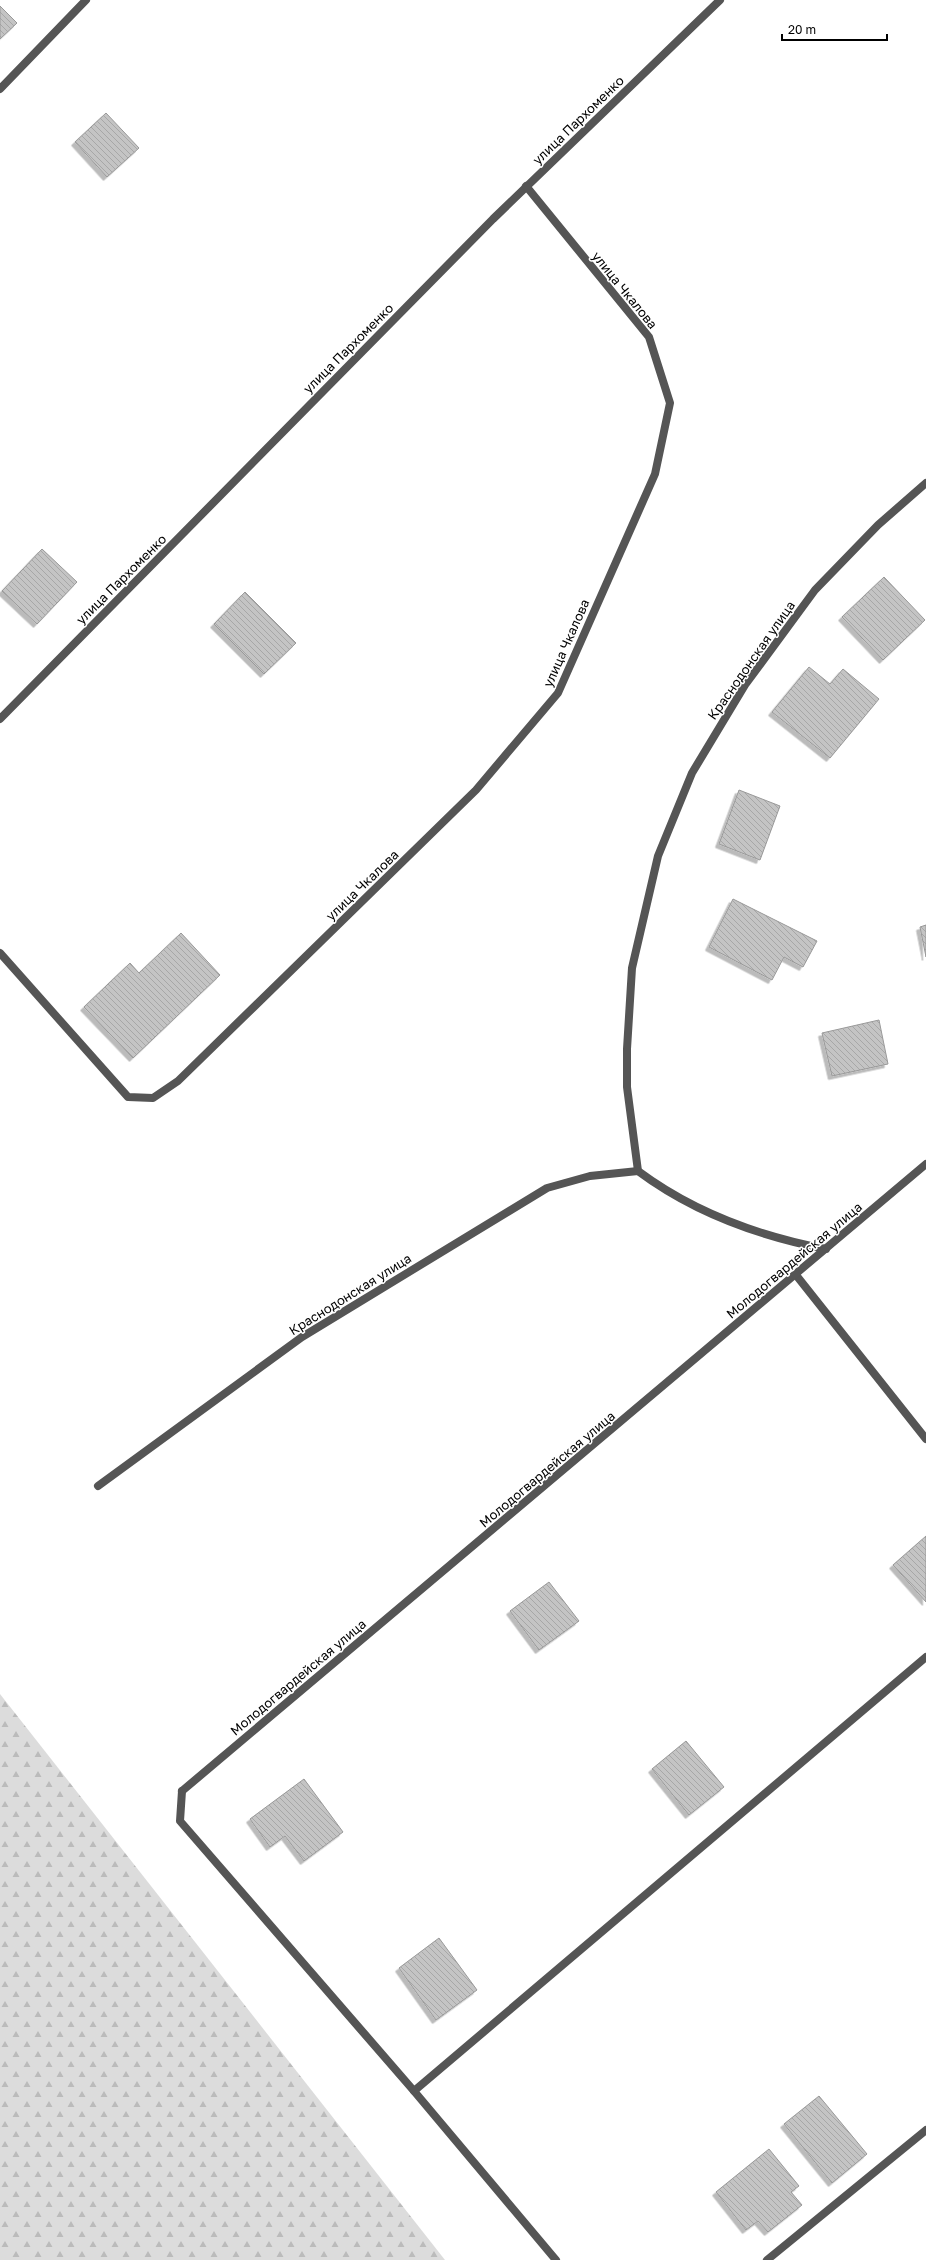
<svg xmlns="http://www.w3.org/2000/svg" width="926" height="2260" viewBox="0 0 926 2260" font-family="'Golos Text',sans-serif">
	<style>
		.forest { fill: url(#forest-firs) }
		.building { fill: url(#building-back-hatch); stroke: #999; filter: url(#shadow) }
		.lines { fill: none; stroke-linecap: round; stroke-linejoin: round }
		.service { stroke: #555; stroke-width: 8 }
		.minor { stroke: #555; stroke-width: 8 }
		.labels { text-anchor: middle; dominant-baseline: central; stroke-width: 3; stroke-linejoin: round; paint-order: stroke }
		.street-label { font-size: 13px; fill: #000; stroke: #fff }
	</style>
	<defs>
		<pattern id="forest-firs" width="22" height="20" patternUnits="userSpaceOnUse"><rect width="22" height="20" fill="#dcdcdc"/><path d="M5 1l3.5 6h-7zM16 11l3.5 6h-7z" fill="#bbb"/></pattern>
		<pattern id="building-back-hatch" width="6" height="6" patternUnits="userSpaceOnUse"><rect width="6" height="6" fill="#c4c4c4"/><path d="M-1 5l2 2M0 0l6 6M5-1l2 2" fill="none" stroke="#a7a7a7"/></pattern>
		<filter id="shadow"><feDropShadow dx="-3.5" dy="3.5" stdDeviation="0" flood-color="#0004"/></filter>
	</defs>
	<rect width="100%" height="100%" fill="#fff"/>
	<polygon class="forest" points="0,1694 445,2260 0,2260"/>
	<g class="building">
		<polygon points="0,6 17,23 0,39"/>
		<polygon points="106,113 139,148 107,177 75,142"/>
		<polygon points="42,549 77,582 37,624 2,591"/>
		<polygon points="884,577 925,620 883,660 842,617"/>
		<polygon points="245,592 296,643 264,674 214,624"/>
		<polygon points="809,667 830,684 843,669 879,699 830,758 772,712"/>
		<polygon points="739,790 780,806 760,860 719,844"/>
		<polygon points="733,899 817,941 803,967 784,957 772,980 709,947"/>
		<polygon points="926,925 926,957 920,927"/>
		<polygon points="181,933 220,975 133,1058 84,1007 130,963 139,973"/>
		<polygon points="879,1020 888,1064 832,1076 822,1033"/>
		<polygon points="926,1536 926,1602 893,1565"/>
		<polygon points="549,1582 579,1621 539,1650 510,1611"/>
		<polygon points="686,1741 724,1787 689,1815 652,1769"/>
		<polygon points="304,1779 343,1832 304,1861 285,1836 270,1847 250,1819"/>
		<polygon points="439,1938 477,1990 436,2020 399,1968"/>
		<polygon points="819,2096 867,2154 832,2183 784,2124"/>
		<polygon points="769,2149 799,2186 791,2192 802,2205 768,2232 758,2221 746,2230 716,2192"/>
	</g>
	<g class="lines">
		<g class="service">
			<polyline points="0,89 86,0"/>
			<polyline points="0,719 493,219 720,0"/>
			<polyline points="0,953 128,1097 153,1098 178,1081 476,790 558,693 655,474 670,403 649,337 526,186"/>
			<path d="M 826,1249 C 758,1236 693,1212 638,1171 L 627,1087 L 627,1049 L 632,968 L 658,856 L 692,773 L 745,685 L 815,590 L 878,525 L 926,483"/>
			<polyline points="796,1275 926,1439"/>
			<polyline points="182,1791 180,1821 414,2091 556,2260"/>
			<polyline points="414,2091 926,1657"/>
			<polyline points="767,2260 926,2130"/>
		</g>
		<g class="minor">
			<polyline points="98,1486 302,1337 547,1188 590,1176 638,1171"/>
			<polyline points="182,1791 926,1164"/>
		</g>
	</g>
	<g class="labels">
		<g class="street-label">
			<text transform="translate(578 120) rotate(-44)">улица Пархоменко</text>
			<text transform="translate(625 290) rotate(51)">улица Чкалова</text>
			<text transform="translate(348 348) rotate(-45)">улица Пархоменко</text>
			<text transform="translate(121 579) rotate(-45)">улица Пархоменко</text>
			<text transform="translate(566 643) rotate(-66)">улица Чкалова</text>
			<text transform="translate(751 660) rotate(-55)">Краснодонская улица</text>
			<text transform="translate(362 885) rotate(-44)">улица Чкалова</text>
			<text transform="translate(794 1260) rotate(-40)">Молодогвардейская улица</text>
			<text transform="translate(350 1294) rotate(-32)">Краснодонская улица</text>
			<text transform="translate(547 1469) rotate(-40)">Молодогвардейская улица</text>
			<text transform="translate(298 1677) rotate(-40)">Молодогвардейская улица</text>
		</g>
	</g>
	<path d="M782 34v6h105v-6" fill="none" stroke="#000000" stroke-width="2"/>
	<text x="788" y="34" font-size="12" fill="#000000" stroke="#ffffff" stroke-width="3" paint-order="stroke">20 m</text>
</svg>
